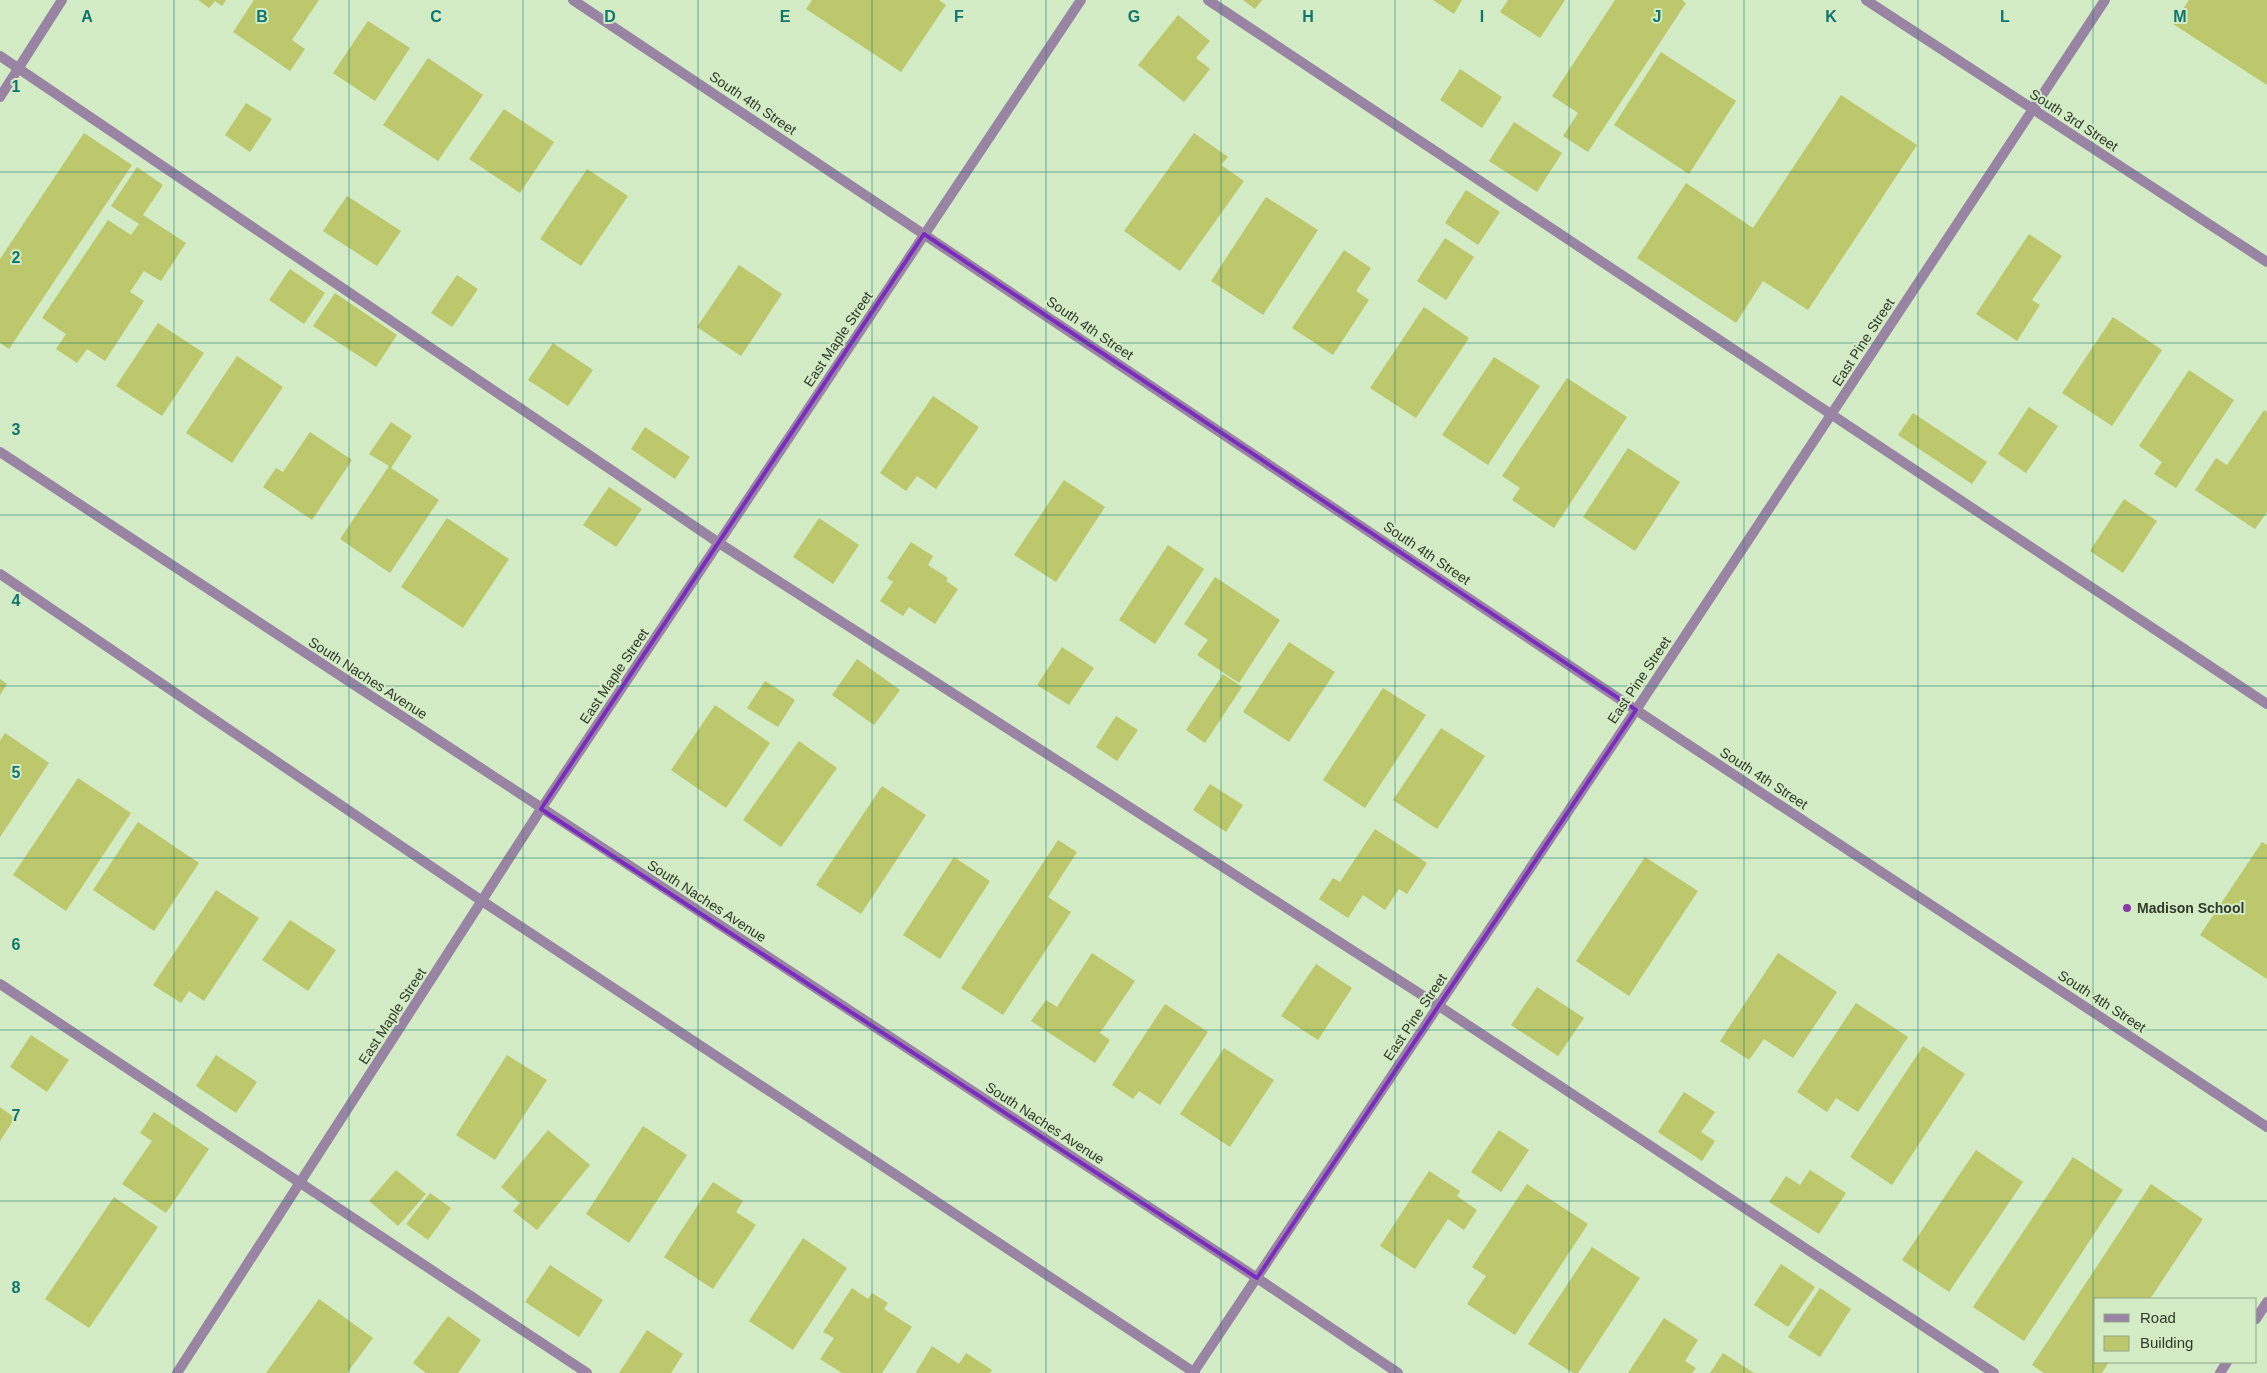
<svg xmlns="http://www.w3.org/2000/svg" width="2267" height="1373" viewBox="0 0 2267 1373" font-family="Helvetica,sans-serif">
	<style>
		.building { fill: #bdc76b }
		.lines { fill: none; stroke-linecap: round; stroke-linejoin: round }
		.lane { stroke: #9984a4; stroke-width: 10 }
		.street { stroke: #9984a4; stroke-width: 10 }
		.marked { fill: none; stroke: #7b2cbf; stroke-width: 4; stroke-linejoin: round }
		.grid { fill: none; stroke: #0f766e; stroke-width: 1; stroke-opacity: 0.55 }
		.poi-dot { fill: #883aaa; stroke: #d3ecc5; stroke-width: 2 }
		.labels { text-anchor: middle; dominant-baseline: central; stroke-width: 4; stroke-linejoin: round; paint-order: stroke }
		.street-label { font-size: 14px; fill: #30392a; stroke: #d3ecc5 }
		.poi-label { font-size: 14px; font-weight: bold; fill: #30392a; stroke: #d3ecc5; text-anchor: start }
		.grid-label { font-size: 16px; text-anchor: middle; font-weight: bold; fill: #0f766e; stroke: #d3ecc5; stroke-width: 4; stroke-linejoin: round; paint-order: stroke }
	</style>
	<rect width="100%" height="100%" fill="#d3ecc5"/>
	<g class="building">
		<polygon points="198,0 226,0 222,6 215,1 209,8"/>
		<polygon points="254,0 319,0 292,40 305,49 290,71 233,32"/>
		<polygon points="812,0 939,0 946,5 901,72 806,9"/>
		<polygon points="1243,0 1262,0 1255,9"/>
		<polygon points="1433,0 1462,0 1454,14"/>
		<polygon points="1508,0 1565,0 1540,38 1500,12"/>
		<polygon points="1615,0 1682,0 1686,3 1588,152 1563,136 1578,113 1552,96"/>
		<polygon points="2189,0 2267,0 2267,85 2173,24"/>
		<polygon points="1178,15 1210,41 1196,58 1210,69 1184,102 1138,65"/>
		<polygon points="368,21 410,48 375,101 333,73"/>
		<polygon points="1661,52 1736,101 1689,174 1614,125"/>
		<polygon points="428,58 483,95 438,161 383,125"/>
		<polygon points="1460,69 1502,97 1482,128 1440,100"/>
		<polygon points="1841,95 1917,145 1808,310 1763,281 1736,323 1637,258 1686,183 1753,228"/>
		<polygon points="246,103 272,119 250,152 225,135"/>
		<polygon points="504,109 554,142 520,193 469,159"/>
		<polygon points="1514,122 1562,153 1537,192 1489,161"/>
		<polygon points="84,133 132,165 9,349 0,343 0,259"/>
		<polygon points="1194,133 1228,157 1221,165 1244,181 1180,271 1124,231"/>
		<polygon points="137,167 163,185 143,215 186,243 161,281 144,271 130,292 144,301 105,361 87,349 77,363 56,349 66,334 42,318 108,220 131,235 139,224 111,206"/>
		<polygon points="587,169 628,196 581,266 540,239"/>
		<polygon points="1466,190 1500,212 1478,245 1445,223"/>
		<polygon points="347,196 401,231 377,266 323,231"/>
		<polygon points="1266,197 1318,230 1263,315 1211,281"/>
		<polygon points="2029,234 2062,256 2032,300 2040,305 2017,341 1976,314"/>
		<polygon points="1445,238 1474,257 1446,300 1417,281"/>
		<polygon points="1344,250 1371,268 1356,291 1369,300 1333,355 1292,328"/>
		<polygon points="739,265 782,294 741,356 697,327"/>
		<polygon points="290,269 325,293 304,324 269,300"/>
		<polygon points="457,275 478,289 452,327 431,313"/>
		<polygon points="335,293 397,335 376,367 313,326"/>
		<polygon points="1424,307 1469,338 1416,418 1370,388"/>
		<polygon points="2113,317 2162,350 2112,426 2062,393"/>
		<polygon points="158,323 204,353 162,416 116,386"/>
		<polygon points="553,343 593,370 568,406 528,380"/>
		<polygon points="237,356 283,387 232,463 186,433"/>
		<polygon points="1494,357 1540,386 1488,465 1442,435"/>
		<polygon points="2189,370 2234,400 2176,488 2154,474 2162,462 2139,446"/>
		<polygon points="1567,378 1627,417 1554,528 1512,500 1520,488 1502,476"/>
		<polygon points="933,396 979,427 936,489 917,476 906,491 880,473"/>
		<polygon points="2029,407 2058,426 2026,473 1998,454"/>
		<polygon points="2264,410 2267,412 2267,512 2255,529 2195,490 2216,458 2227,465"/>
		<polygon points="1913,413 1987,462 1972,484 1898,435"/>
		<polygon points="391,422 412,436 391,468 439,500 390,573 340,539 389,466 369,454"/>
		<polygon points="645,427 690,457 675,479 631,449"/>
		<polygon points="310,432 352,460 312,520 263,487 276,468 283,472"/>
		<polygon points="1628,448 1680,482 1635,551 1583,517"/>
		<polygon points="1064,480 1105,507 1056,582 1014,555"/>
		<polygon points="609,487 642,509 616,547 583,525"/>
		<polygon points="2124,499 2157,521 2123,573 2090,551"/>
		<polygon points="447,518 509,559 463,628 401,587"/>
		<polygon points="819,518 859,545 833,584 793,557"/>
		<polygon points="911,542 933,556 928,565 948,578 946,581 958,589 935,624 909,607 903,616 880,601 893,582 887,578"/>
		<polygon points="1168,545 1204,569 1155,644 1119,620"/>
		<polygon points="1215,577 1280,620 1239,683 1197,655 1208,640 1184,624"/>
		<polygon points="1289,642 1335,672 1289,742 1243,712"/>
		<polygon points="1062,647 1094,668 1069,705 1037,685"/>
		<polygon points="857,659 900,690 874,725 832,695"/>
		<polygon points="1223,674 1242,687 1205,743 1186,730"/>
		<polygon points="0,679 7,684 0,695"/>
		<polygon points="765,681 795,700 778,727 747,708"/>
		<polygon points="1383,688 1426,715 1365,808 1323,780"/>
		<polygon points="715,705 770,743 726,808 671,770"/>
		<polygon points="1116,716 1138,730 1117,761 1096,747"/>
		<polygon points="1441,728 1485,756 1437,829 1393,800"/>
		<polygon points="5,733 49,763 0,837 0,741"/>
		<polygon points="799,741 837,768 781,847 743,820"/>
		<polygon points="78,778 131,813 66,911 13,875"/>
		<polygon points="1210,784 1243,805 1226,832 1193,810"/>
		<polygon points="882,786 926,815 861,914 816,885"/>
		<polygon points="138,822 199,863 154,931 93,890"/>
		<polygon points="1375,829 1427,863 1407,894 1399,889 1385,910 1363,895 1348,918 1319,899 1333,878 1340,882"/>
		<polygon points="1058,840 1077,852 1048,897 1071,912 1003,1015 961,988"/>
		<polygon points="2262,842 2267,845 2267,979 2200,935"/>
		<polygon points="954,857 990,881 940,959 903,935"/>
		<polygon points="1645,857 1698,891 1629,996 1576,961"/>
		<polygon points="216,890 259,918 204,1001 189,991 181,1003 153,985"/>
		<polygon points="290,920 336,950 308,991 262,960"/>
		<polygon points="1092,953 1135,981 1100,1033 1110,1040 1095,1063 1031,1021 1046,1000 1057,1007"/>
		<polygon points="1778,953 1837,992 1793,1058 1764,1039 1749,1060 1720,1041"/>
		<polygon points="1316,964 1352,988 1318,1040 1281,1016"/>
		<polygon points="1537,987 1584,1018 1558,1056 1511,1025"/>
		<polygon points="1856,1003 1908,1037 1858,1112 1836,1098 1827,1112 1797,1092"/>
		<polygon points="1165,1004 1208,1032 1160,1105 1139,1091 1133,1099 1112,1085"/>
		<polygon points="31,1035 69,1060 47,1092 10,1067"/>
		<polygon points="1923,1046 1965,1074 1892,1185 1850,1157"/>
		<polygon points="1224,1048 1274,1080 1230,1147 1180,1114"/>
		<polygon points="216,1055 257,1082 236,1113 196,1086"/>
		<polygon points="507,1055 547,1080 495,1160 456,1135"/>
		<polygon points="1684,1092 1715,1112 1701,1132 1715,1141 1702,1161 1658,1132"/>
		<polygon points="0,1107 15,1118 0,1141"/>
		<polygon points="154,1112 209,1149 166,1213 122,1184 152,1141 140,1133"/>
		<polygon points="643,1126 687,1155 629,1243 586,1214"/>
		<polygon points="548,1130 590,1165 537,1230 513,1211 520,1203 501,1187"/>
		<polygon points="1499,1130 1529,1150 1501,1192 1471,1172"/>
		<polygon points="1976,1150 2023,1182 1949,1292 1902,1260"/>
		<polygon points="2073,1157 2123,1190 2024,1341 1973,1307"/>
		<polygon points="396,1170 426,1194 398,1226 369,1201"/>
		<polygon points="1810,1170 1846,1193 1819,1234 1769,1202 1786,1176 1800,1185"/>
		<polygon points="1429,1171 1460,1191 1457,1196 1477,1210 1464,1230 1448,1219 1415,1269 1380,1246"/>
		<polygon points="713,1182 743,1201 736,1212 756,1225 713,1289 664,1257"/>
		<polygon points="1527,1184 1588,1224 1515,1335 1467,1304 1486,1276 1472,1267"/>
		<polygon points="2151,1184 2203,1219 2150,1299 2096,1299 2096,1362 2109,1362 2102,1373 2044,1373 2032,1365"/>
		<polygon points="430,1193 451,1208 428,1240 406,1224"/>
		<polygon points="114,1197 158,1227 89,1328 45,1299"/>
		<polygon points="803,1238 847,1268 793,1350 749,1321"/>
		<polygon points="1592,1247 1640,1278 1578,1373 1573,1373 1528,1344"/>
		<polygon points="1781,1264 1815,1287 1788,1327 1754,1305"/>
		<polygon points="550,1265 603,1300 579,1337 525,1302"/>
		<polygon points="852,1288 868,1299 872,1293 888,1303 884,1309 912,1327 882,1373 842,1373 820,1359 834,1338 823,1332"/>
		<polygon points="1820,1288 1851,1309 1820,1357 1788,1337"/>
		<polygon points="319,1299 373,1338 347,1373 266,1373"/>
		<polygon points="448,1316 481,1340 458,1373 426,1373 413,1363"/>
		<polygon points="1664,1318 1698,1340 1685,1361 1696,1368 1692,1373 1628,1373"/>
		<polygon points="647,1330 683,1354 671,1373 619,1373"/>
		<polygon points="932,1346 959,1364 966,1353 992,1370 990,1373 917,1373 916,1372"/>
		<polygon points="1723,1353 1754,1373 1710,1373"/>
	</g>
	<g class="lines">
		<g class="lane">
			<polyline points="1208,0 2267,704"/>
			<polyline points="0,56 719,543 1439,1006 1994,1373"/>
			<polyline points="0,984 587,1373"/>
		</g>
		<g class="street">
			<polyline points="573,0 1636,710 2267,1127"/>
			<polyline points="1866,0 2267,262"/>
			<polyline points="0,97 62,0"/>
			<polyline points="0,452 1257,1278 1398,1373"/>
			<polyline points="0,574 482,901 1195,1373"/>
			<polyline points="2256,1319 2267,1302"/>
			<polyline points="177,1373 541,809 1081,0"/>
			<polyline points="1193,1373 1636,710 2105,0"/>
			<polyline points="2220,1373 2227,1362"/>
		</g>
	</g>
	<path class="marked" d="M 924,234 L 1636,710 L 1257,1278 L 541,809 Z"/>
	<path class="grid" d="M 174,0 L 174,1373M 349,0 L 349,1373M 523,0 L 523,1373M 698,0 L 698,1373M 872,0 L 872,1373M 1046,0 L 1046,1373M 1221,0 L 1221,1373M 1395,0 L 1395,1373M 1569,0 L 1569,1373M 1744,0 L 1744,1373M 1918,0 L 1918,1373M 2093,0 L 2093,1373M 0,172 L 2267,172M 0,343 L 2267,343M 0,515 L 2267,515M 0,686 L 2267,686M 0,858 L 2267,858M 0,1030 L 2267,1030M 0,1201 L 2267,1201"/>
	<circle class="poi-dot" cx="2127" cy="908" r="5"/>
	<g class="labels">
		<g class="street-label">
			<text transform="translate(753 103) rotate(34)">South 4th Street</text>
			<text transform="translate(2074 120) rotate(33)">South 3rd Street</text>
			<text transform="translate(1090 328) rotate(34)">South 4th Street</text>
			<text transform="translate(838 339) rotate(-56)">East Maple Street</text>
			<text transform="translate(1863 342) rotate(-57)">East Pine Street</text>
			<text transform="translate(1427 553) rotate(34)">South 4th Street</text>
			<text transform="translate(614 676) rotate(-56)">East Maple Street</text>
			<text transform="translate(368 678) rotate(33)">South Naches Avenue</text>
			<text transform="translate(1639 680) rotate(-56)">East Pine Street</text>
			<text transform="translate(1764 778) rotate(33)">South 4th Street</text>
			<text transform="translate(707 901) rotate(33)">South Naches Avenue</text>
			<text transform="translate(2102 1001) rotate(33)">South 4th Street</text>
			<text transform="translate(392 1016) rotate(-57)">East Maple Street</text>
			<text transform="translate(1415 1017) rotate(-56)">East Pine Street</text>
			<text transform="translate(1045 1123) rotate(33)">South Naches Avenue</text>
		</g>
		<g class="poi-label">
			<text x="2137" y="908">Madison School</text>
		</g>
	</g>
	<g class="grid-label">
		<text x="87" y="22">A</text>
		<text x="262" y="22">B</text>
		<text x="436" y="22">C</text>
		<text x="610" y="22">D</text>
		<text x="785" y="22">E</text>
		<text x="959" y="22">F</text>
		<text x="1134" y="22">G</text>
		<text x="1308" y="22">H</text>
		<text x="1482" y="22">I</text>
		<text x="1657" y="22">J</text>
		<text x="1831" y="22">K</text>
		<text x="2005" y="22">L</text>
		<text x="2180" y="22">M</text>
		<text x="16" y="92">1</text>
		<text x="16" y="263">2</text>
		<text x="16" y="435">3</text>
		<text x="16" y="606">4</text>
		<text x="16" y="778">5</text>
		<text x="16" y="950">6</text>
		<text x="16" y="1121">7</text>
		<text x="16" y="1293">8</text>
	</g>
	<rect x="2094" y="1298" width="162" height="65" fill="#d3ecc5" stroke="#92a487"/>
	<rect x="2104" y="1314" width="25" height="8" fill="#9984a4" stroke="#92a487"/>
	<text x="2140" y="1323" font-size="15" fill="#30392a">Road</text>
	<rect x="2104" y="1336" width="25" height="15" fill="#bdc76b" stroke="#92a487"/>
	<text x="2140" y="1348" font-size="15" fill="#30392a">Building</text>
</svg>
